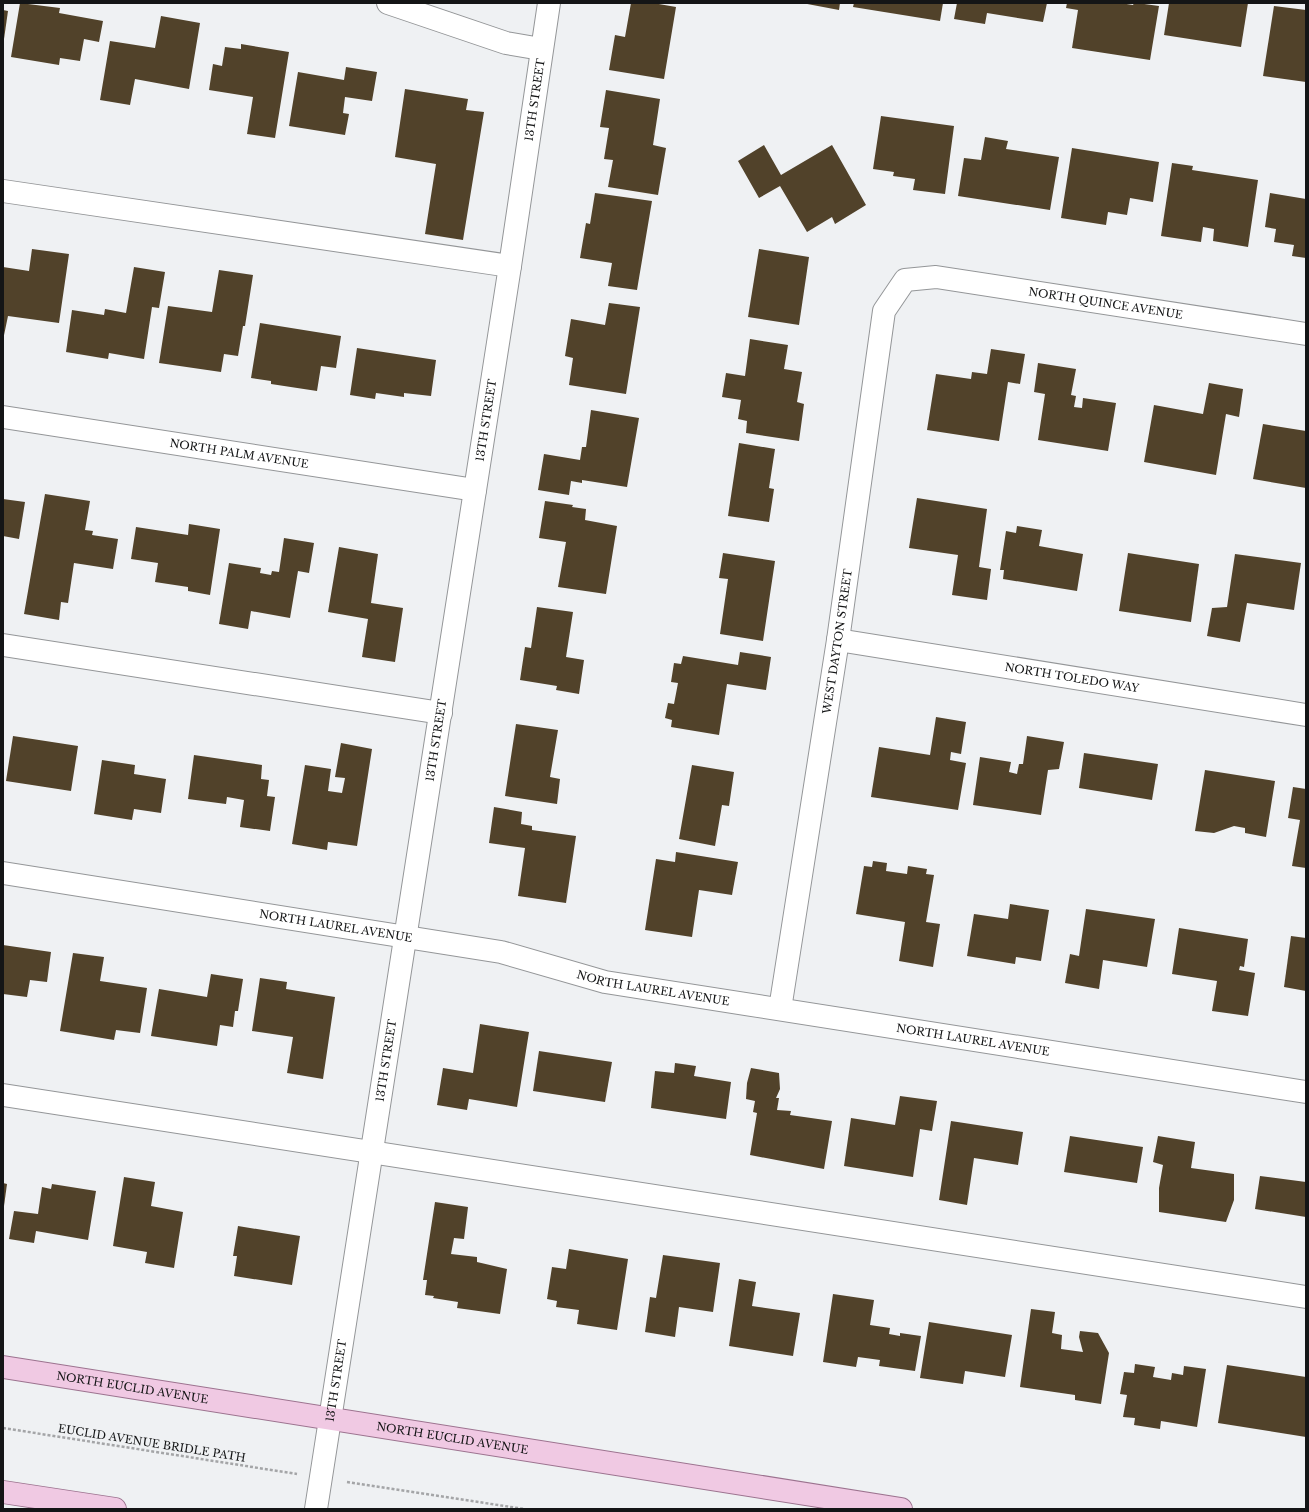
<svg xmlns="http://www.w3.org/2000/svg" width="1309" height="1512" viewBox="0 0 1309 1512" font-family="'Libre Baskerville',serif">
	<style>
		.building { fill: #51422a }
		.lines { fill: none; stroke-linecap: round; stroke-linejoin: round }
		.minor-casing { stroke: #949698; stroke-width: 24 }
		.major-casing { stroke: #9c738f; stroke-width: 24 }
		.path { stroke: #a4a5a7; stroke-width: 2.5; stroke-dasharray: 3 2; stroke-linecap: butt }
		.minor { stroke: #fff; stroke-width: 22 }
		.major { stroke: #f0c9e3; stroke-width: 22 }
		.labels { text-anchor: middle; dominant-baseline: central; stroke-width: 4; stroke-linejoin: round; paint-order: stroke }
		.street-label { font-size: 11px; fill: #141516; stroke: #eff1f3 }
	</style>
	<rect width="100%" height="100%" fill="#eff1f3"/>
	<g class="building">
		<polygon points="20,3 60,8 59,13 103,21 99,42 84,39 80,61 60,58 59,65 11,57"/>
		<polygon points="631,3 653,3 676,7 664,79 609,70 615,35 625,37"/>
		<polygon points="802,3 840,3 839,10"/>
		<polygon points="854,3 943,3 940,21 853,7"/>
		<polygon points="957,3 1047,3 1043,22 987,13 985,24 954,19"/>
		<polygon points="1067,3 1120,3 1133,5 1134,3 1137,3 1159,6 1150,60 1072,48 1078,10 1066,8"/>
		<polygon points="1169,3 1248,3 1241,47 1164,35"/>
		<polygon points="1274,6 1306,10 1306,82 1263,76"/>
		<polygon points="3,10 8,11 4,39 3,39"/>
		<polygon points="161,16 200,23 189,89 135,79 130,105 100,100 110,41 155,48"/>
		<polygon points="241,44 289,52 275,138 247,134 253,97 209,90 213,64 222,66 225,47 241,49"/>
		<polygon points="346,67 377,72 372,101 345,97 343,113 349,114 345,135 289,126 298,72 344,80"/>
		<polygon points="405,89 468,99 466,110 484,112 463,240 425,234 436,164 395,157"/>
		<polygon points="606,90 660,99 653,145 666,148 658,195 608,187 613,160 604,159 609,128 600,127"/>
		<polygon points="881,116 954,126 945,194 913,190 915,179 893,176 894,172 873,169"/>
		<polygon points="985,137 1008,141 1006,149 1059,157 1050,210 958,196 964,158 981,160"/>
		<polygon points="764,145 781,175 832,145 866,205 835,224 832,217 807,232 780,186 759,198 738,161"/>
		<polygon points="1072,148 1159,162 1153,202 1130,198 1127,215 1108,212 1106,225 1061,218"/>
		<polygon points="1172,163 1193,166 1192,170 1258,180 1248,247 1213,241 1214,229 1203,227 1201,242 1161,236"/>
		<polygon points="595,193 652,201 637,290 608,286 612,263 580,258 586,223 590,224"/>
		<polygon points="1270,193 1306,199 1306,258 1292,256 1294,245 1274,242 1276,229 1265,227"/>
		<polygon points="32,249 69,254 59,323 8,316 3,340 3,267 29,271"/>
		<polygon points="759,249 809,257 799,325 748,317"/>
		<polygon points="134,267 165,272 159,308 152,307 144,359 109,353 108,359 66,352 72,310 104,315 105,309 126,313"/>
		<polygon points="219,270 253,275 245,326 243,326 238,356 224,354 221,372 159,363 168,306 212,312"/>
		<polygon points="609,303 640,307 626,394 569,385 573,358 565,356 571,319 605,325"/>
		<polygon points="260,323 341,336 336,368 321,366 317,391 271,384 271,381 251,378"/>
		<polygon points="750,339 788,345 784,369 802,372 797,402 804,404 799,441 746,433 747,421 738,419 741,400 722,397 726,373 745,376"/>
		<polygon points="357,348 436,360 431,396 404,393 404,397 376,393 375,399 350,395"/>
		<polygon points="991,349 1025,354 1020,384 1008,382 999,441 927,430 936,374 971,379 972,372 987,374"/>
		<polygon points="1038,363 1076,369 1071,395 1076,396 1074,407 1082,408 1083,398 1116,403 1108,451 1038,440 1045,394 1034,392"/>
		<polygon points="1209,383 1243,389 1239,417 1226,414 1216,475 1144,462 1154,405 1203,414"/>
		<polygon points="591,410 639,418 627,487 582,480 582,483 571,481 569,495 538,490 544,454 580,460 582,447 586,447"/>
		<polygon points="1263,424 1306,431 1306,488 1253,479"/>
		<polygon points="739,443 775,449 769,488 774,489 769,522 728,516"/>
		<polygon points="45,494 90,501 85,530 93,531 92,535 118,539 113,569 74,563 68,603 61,602 59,620 24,614"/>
		<polygon points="917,498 987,509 979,567 991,569 987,600 952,595 958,555 909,548"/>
		<polygon points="3,499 25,502 19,539 3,536"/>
		<polygon points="545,501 573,505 572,507 586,509 585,520 617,526 606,594 558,587 566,542 539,538"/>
		<polygon points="189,524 220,529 210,595 188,591 188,587 155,582 158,563 131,559 136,527 188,535"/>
		<polygon points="1017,526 1042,530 1039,546 1083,554 1077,591 1003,579 1004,570 1000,570 1006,531 1016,533"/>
		<polygon points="284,538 314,543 309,573 298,571 290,618 251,611 248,629 219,624 229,563 261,568 260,573 271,575 272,571 279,572"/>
		<polygon points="339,547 378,554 371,603 403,608 395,662 362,657 368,619 328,612"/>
		<polygon points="723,553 775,561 763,641 720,634 728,579 719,578"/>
		<polygon points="1128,553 1199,564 1191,622 1119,611"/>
		<polygon points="1235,554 1301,563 1294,610 1247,603 1240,642 1207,636 1212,608 1227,607"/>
		<polygon points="537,607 573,612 566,657 584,660 579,694 556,690 557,686 520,680 525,647 531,648"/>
		<polygon points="740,652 771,657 766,690 727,684 719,735 671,727 672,720 665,718 668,703 674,704 678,683 671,682 674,663 681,664 683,656 738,665"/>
		<polygon points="936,717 966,722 961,754 951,752 950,760 966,763 958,810 871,797 879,747 930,755"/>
		<polygon points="516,724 558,730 550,777 560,779 557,804 505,796"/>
		<polygon points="13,736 78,746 71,791 6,781"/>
		<polygon points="1027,736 1064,742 1059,769 1048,770 1041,815 973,805 980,757 1011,762 1009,772 1017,774 1019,764 1023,764"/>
		<polygon points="341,743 372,749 357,846 328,842 327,850 292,844 305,765 331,769 328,791 342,793 345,778 335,777"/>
		<polygon points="1084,753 1158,764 1152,800 1079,788"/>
		<polygon points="194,755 262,765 261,779 269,780 267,796 275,797 270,831 240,827 244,800 227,797 226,804 188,799"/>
		<polygon points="102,760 135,765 134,774 166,779 161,813 134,809 132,820 94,814"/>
		<polygon points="692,765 734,772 729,806 722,805 715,846 679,839"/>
		<polygon points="1205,770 1275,781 1266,837 1245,833 1245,828 1234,826 1214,833 1195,831"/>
		<polygon points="1293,787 1306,789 1306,868 1292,866 1300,820 1288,818"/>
		<polygon points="494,807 522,812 521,824 532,826 532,830 576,836 566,903 518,896 525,848 489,843"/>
		<polygon points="676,852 738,862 732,895 699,890 692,937 645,930 656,859 675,862"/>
		<polygon points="873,861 887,863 886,871 907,874 908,866 927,869 926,874 934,875 926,922 940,924 933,967 899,961 905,922 856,914 864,866 872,867"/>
		<polygon points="1010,904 1049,910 1041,961 1016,957 1015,964 967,956 974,914 1008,919"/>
		<polygon points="1086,909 1155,919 1147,967 1103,960 1099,989 1065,983 1070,954 1079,956"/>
		<polygon points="1179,928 1248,939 1244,967 1240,966 1239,970 1255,973 1248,1016 1212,1011 1217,981 1172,974"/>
		<polygon points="1291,936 1306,938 1306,991 1284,987"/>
		<polygon points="3,945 51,952 47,982 30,980 27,997 3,994"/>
		<polygon points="73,953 104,957 100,981 147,988 140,1033 116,1030 114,1040 60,1031"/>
		<polygon points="211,974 243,979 238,1011 235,1011 233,1027 220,1025 217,1046 151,1036 159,989 207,997"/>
		<polygon points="260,978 287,982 286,989 335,997 323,1079 287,1073 293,1037 252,1031"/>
		<polygon points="480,1024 529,1032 517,1107 469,1099 467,1110 437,1105 443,1068 473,1073"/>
		<polygon points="539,1051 612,1062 605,1102 533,1091"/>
		<polygon points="675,1063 696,1066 694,1076 731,1082 726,1119 651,1108 655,1071 674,1073"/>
		<polygon points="751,1068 779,1073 780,1089 776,1098 779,1098 777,1110 791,1111 790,1115 832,1121 824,1169 750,1155 757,1113 753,1112 755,1101 746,1099 747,1083"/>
		<polygon points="900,1096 937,1101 932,1131 920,1129 913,1177 844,1166 851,1118 895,1125"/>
		<polygon points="951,1121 1023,1132 1018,1165 974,1158 967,1205 939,1200"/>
		<polygon points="1070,1136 1143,1147 1137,1183 1064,1172"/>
		<polygon points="1158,1136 1195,1142 1191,1168 1234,1174 1234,1200 1226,1222 1159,1212 1159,1188 1163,1165 1153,1162"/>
		<polygon points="1260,1176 1306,1182 1306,1217 1255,1209"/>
		<polygon points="124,1177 155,1182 151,1206 183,1212 174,1268 145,1263 147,1252 113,1246"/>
		<polygon points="3,1183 7,1184 4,1206 3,1206"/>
		<polygon points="52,1184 96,1191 88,1240 36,1231 34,1243 9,1239 14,1211 38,1214 42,1187 51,1189"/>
		<polygon points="435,1202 468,1207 464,1239 454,1238 451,1254 477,1257 477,1262 507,1269 500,1314 457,1308 458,1302 433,1298 434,1296 425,1295 427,1280 423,1280"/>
		<polygon points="238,1226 300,1236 292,1285 234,1276 237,1256 233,1256"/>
		<polygon points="569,1249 628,1259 617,1330 577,1324 579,1310 556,1307 557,1301 547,1299 552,1267 566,1269"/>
		<polygon points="663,1255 720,1263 713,1312 679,1307 675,1337 645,1332 650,1297 656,1298"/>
		<polygon points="739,1279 756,1282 752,1306 800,1313 793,1356 729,1346"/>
		<polygon points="833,1294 874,1300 870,1325 890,1328 889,1334 900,1336 900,1333 921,1336 915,1371 879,1366 880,1360 858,1357 856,1367 823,1362"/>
		<polygon points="1031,1309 1055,1312 1052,1333 1062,1335 1061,1349 1083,1352 1079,1337 1080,1331 1098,1333 1109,1353 1101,1404 1075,1400 1075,1395 1020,1387"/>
		<polygon points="929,1322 1012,1335 1005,1377 965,1371 963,1384 920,1378"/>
		<polygon points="1135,1364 1155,1367 1153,1377 1171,1380 1172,1373 1183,1375 1184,1366 1206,1369 1197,1427 1161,1421 1160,1429 1134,1425 1135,1418 1123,1417 1127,1395 1120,1394 1124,1372 1134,1373"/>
		<polygon points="1227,1365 1306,1377 1306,1437 1218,1423"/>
	</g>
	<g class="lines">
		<g class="minor-casing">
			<g id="minor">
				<polyline points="388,3 506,43 541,49"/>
				<polyline points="3,191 510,266"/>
				<path id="s1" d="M 3,417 L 475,490"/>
				<path id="s2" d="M 838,640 L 1306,715"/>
				<polyline points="3,645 441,713"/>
				<path id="s3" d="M 3,873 L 501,952 L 605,982 L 1306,1092"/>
				<path id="s4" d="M 780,1009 L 838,640 L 884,311 L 905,280 L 936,277 L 1306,334"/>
				<polyline points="3,1095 1306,1297"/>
				<path id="s5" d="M 316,1509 L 510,266 L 549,3"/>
			</g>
		</g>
		<g class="major-casing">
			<g id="major">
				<path id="s6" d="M 3,1367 L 901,1509"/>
				<polyline points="3,1492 115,1509"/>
			</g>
		</g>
		<g class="path">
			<polyline points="3,1428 297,1474"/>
			<polyline points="347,1482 524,1509"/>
		</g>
		<use href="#minor" class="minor"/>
		<use href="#major" class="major"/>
	</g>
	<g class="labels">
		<g class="street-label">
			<text stroke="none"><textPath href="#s5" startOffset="1426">13TH STREET</textPath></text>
			<text stroke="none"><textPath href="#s4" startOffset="946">NORTH QUINCE AVENUE</textPath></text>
			<text stroke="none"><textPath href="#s5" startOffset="1102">13TH STREET</textPath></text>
			<text stroke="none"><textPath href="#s1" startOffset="239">NORTH PALM AVENUE</textPath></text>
			<text stroke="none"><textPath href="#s4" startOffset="372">WEST DAYTON STREET</textPath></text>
			<text stroke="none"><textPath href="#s2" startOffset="237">NORTH TOLEDO WAY</textPath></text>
			<text stroke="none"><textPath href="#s5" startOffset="778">13TH STREET</textPath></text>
			<text stroke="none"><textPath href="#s3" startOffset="337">NORTH LAUREL AVENUE</textPath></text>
			<text stroke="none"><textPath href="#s3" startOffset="661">NORTH LAUREL AVENUE</textPath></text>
			<text stroke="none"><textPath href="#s3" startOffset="985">NORTH LAUREL AVENUE</textPath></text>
			<text stroke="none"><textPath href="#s5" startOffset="454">13TH STREET</textPath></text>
			<text stroke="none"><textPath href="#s5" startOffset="130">13TH STREET</textPath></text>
			<text stroke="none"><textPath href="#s6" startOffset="131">NORTH EUCLID AVENUE</textPath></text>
			<text stroke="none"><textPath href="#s6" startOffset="455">NORTH EUCLID AVENUE</textPath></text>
			<text transform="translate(152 1443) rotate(9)">EUCLID AVENUE BRIDLE PATH</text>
		</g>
	</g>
	<rect width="1309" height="1512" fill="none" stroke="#141516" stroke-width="8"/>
</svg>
